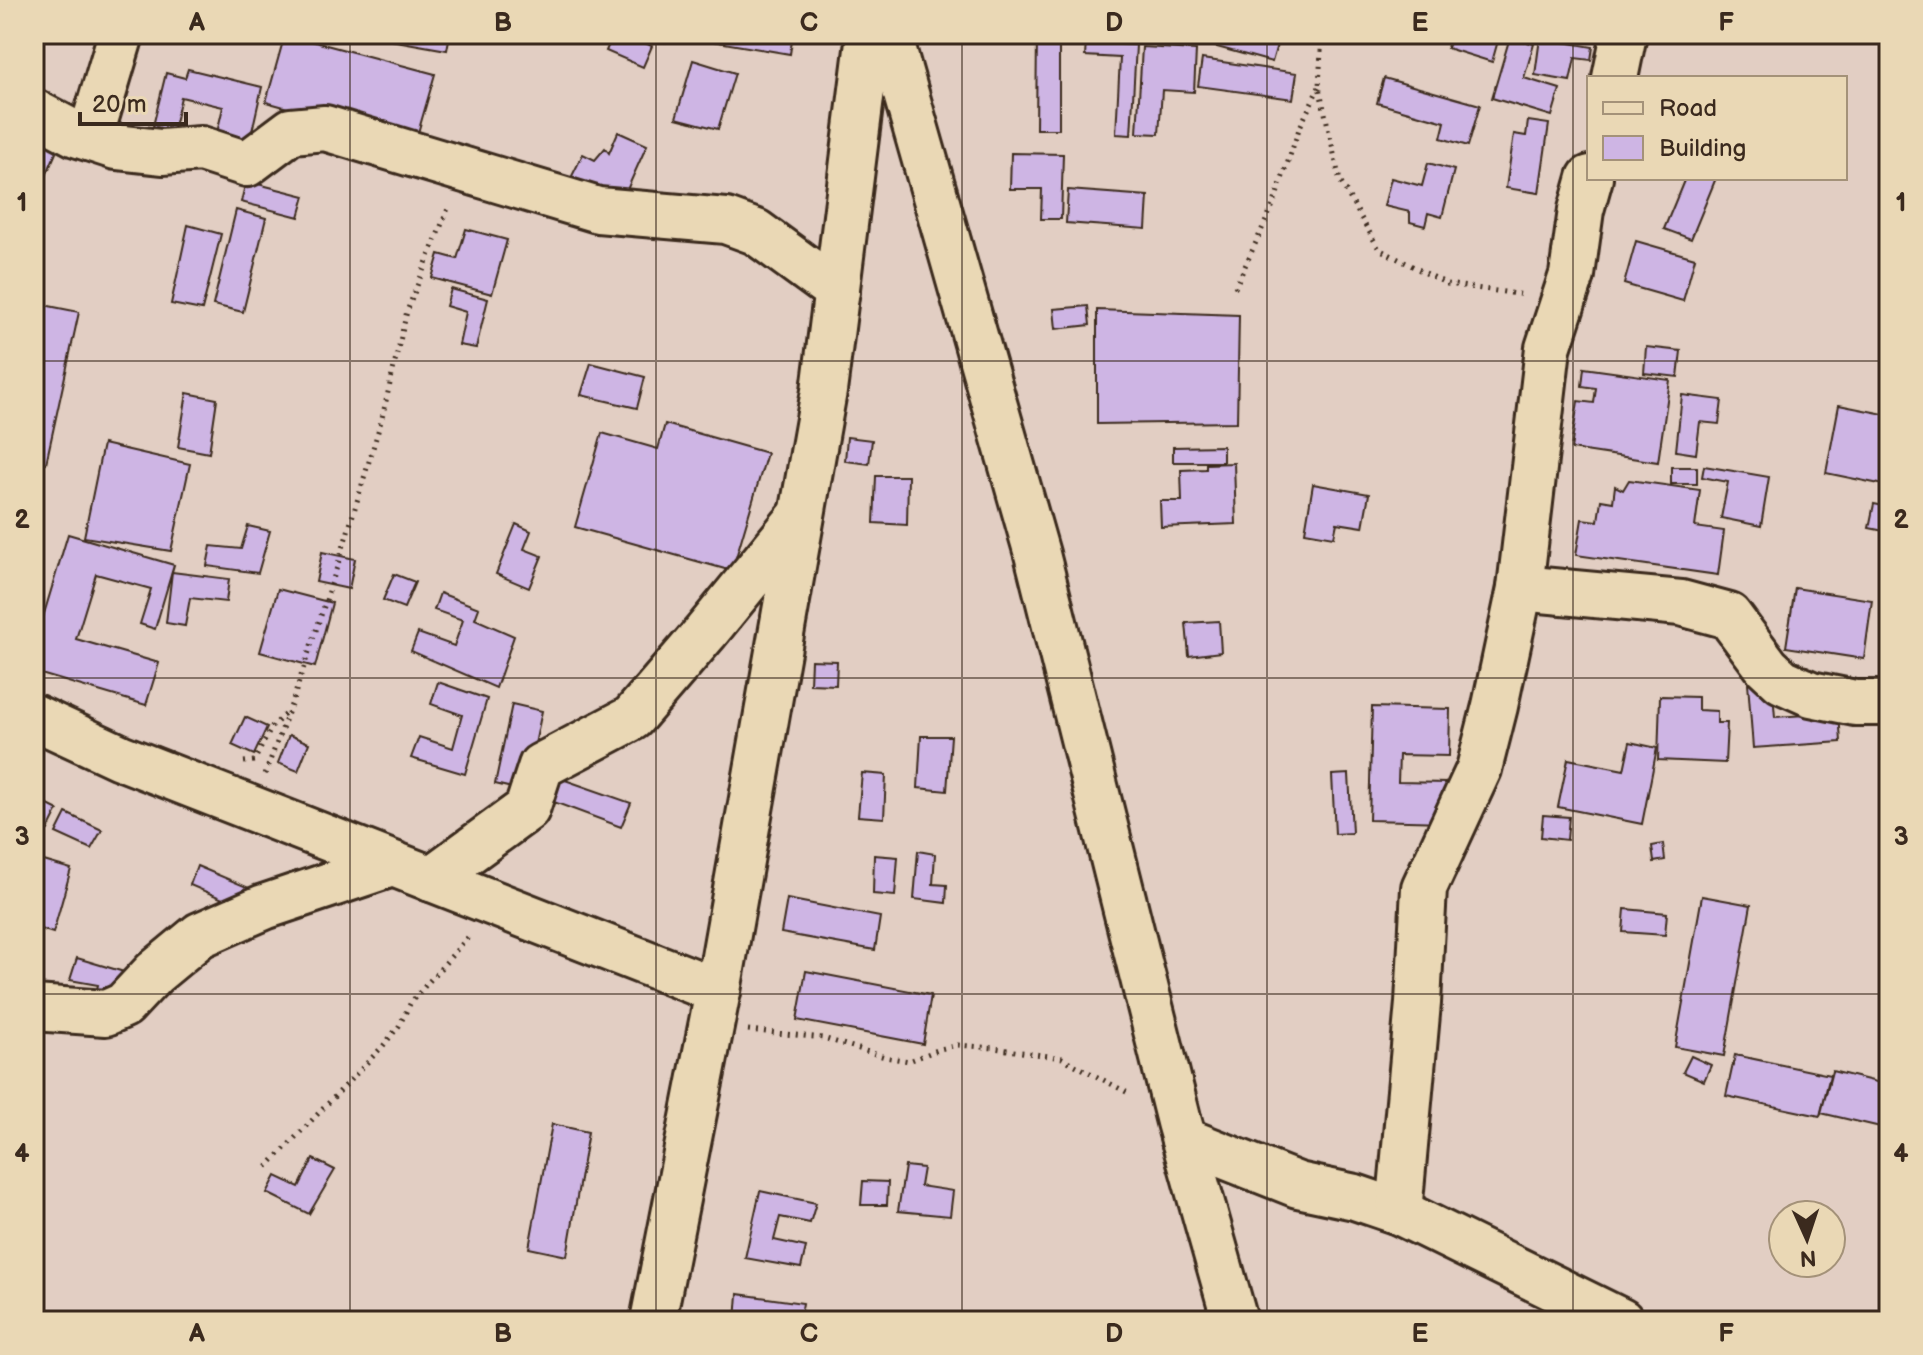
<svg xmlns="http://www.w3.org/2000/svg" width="1923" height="1355" viewBox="0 0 1923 1355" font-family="'Balsamiq Sans',sans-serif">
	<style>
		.building { fill: #ceb5e4; stroke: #3b2a1e; stroke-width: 2 }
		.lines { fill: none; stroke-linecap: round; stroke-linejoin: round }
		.minor-casing { stroke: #3b2a1e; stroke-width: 50 }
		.path { stroke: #3b2a1e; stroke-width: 5; stroke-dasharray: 2 6; stroke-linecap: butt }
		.minor { stroke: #ead8b5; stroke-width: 44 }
		.grid { fill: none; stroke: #3b2a1e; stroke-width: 2; stroke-opacity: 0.55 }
		.neatline { fill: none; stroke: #3b2a1e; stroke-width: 3 }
		.grid-label { font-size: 26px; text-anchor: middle; font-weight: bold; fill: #3b2a1e }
	</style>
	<rect width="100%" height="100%" fill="#e2cec3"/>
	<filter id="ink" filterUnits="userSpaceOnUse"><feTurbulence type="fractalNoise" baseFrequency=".0125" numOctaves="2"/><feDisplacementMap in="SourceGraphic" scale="16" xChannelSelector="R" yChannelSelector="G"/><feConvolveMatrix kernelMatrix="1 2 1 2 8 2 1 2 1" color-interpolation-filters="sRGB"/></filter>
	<g filter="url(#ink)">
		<g class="building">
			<polygon points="285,34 435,74 415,143 266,102"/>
			<polygon points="380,34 450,34 447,50 379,38"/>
			<polygon points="613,34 624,34 652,46 643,67 606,51"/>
			<polygon points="641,34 668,34 665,42"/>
			<polygon points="701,34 793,34 790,54 700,39"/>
			<polygon points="1037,34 1059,34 1059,129 1036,129"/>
			<polygon points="1123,34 1146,34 1144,40"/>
			<polygon points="1185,34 1280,34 1272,62 1184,38"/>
			<polygon points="1451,34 1488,34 1499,37 1492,62 1447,48"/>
			<polygon points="1510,37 1534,44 1524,78 1560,89 1552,116 1492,98"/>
			<polygon points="1540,38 1593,47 1591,60 1575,58 1570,81 1535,75"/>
			<polygon points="1086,42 1136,45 1131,135 1116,134 1120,58 1085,56"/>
			<polygon points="1142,47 1196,50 1194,92 1162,90 1159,134 1137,133"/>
			<polygon points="1202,59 1297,73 1293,99 1198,86"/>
			<polygon points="693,60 735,73 718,129 676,118"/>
			<polygon points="188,69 262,87 246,158 213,150 223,107 181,97 173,131 153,126 166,73 185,78"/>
			<polygon points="1384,78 1480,105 1468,146 1441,138 1445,122 1377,103"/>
			<polygon points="1528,121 1549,124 1539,193 1506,188 1514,134 1526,136"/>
			<polygon points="618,132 647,145 622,201 571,178 583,154 595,160 605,148 609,153"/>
			<polygon points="34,139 58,148 42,185 34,181"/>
			<polygon points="1011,153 1063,154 1061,219 1041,219 1042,189 1010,189"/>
			<polygon points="1428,163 1454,170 1442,217 1428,213 1425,226 1410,222 1410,212 1384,206 1391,178 1422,186"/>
			<polygon points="1685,178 1716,178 1691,239 1664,229"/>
			<polygon points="246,181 305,196 299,217 241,202"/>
			<polygon points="1068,190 1148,196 1146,229 1066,223"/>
			<polygon points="34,205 42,208 34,227"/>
			<polygon points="236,210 266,218 243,312 213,305"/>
			<polygon points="188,225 221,234 202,310 171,304"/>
			<polygon points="466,229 507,240 492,294 432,278 439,254 457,259"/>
			<polygon points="1636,241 1695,258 1683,301 1624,284"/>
			<polygon points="451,289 488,299 476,348 459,345 466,312 446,306"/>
			<polygon points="34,303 79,312 46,463 34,461"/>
			<polygon points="1088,306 1090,325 1056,329 1054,309"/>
			<polygon points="1097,310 1239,315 1237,422 1097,424"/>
			<polygon points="1646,347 1681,351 1678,377 1644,373"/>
			<polygon points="591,363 645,377 637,408 581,395"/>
			<polygon points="1584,368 1670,380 1658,462 1571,449 1578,401 1594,403 1596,388 1582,386"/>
			<polygon points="187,393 217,399 209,453 178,447"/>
			<polygon points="1682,395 1722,400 1719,424 1700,422 1696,454 1676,451"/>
			<polygon points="1839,405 1889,415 1889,486 1826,473"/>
			<polygon points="665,424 767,453 732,571 575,527 602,433 658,449"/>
			<polygon points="847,437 872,440 869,464 845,461"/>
			<polygon points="103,444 190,464 171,551 84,537"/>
			<polygon points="1223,446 1223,462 1173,462 1173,447"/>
			<polygon points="1234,463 1236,524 1161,527 1160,501 1182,501 1181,470 1206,469 1206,464"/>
			<polygon points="1704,466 1769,477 1761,526 1721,518 1728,482 1702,477"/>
			<rect x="1671" y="467" width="26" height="17"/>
			<polygon points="876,476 908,476 907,525 874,523"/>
			<polygon points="1629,480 1700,490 1695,527 1724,531 1718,575 1576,555 1582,519 1598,521 1601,500 1613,502 1615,486 1623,490"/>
			<polygon points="1313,484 1369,494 1363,527 1337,523 1334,537 1305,532"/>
			<polygon points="1874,504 1889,507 1889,532 1869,528"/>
			<polygon points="516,524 531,531 524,549 542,556 529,588 496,574"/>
			<polygon points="248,526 270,531 258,573 207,566 211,546 241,549"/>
			<polygon points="68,534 174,565 155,629 140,624 151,589 96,574 76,639 159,663 146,705 34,672 34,647"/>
			<polygon points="322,552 355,559 349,589 316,582"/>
			<polygon points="172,572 229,579 226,602 190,598 185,626 166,623"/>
			<polygon points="394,574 415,582 404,608 383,600"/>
			<polygon points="1795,588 1872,600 1864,659 1786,647"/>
			<polygon points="278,589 332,603 315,667 260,652"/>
			<polygon points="440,593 479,608 475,619 514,636 496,688 411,651 418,633 454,646 463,620 434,610"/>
			<polygon points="1219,621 1221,652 1189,656 1186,623"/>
			<polygon points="811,660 837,661 836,685 810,684"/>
			<polygon points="1772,681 1775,717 1839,713 1841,742 1753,748 1748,683"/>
			<polygon points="438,682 487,699 465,774 411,758 419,737 453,748 462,715 431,704"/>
			<polygon points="1660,696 1698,697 1698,710 1717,711 1717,723 1727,723 1725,763 1658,760"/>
			<polygon points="512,704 542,711 525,791 495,784"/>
			<polygon points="1372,707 1450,709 1449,756 1399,755 1398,782 1447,783 1446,822 1369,820"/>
			<polygon points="245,717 267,727 254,755 232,745"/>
			<polygon points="289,735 309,743 298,771 278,763"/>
			<polygon points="921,736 951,736 947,791 918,788"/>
			<polygon points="1630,742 1657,748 1642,824 1558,807 1568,759 1624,770"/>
			<polygon points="545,773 631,803 621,827 535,795"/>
			<polygon points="862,773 886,775 884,818 858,816"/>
			<polygon points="1349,774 1352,833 1335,834 1332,775"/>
			<polygon points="34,798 58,810 48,830 34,823"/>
			<polygon points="66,813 102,830 91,849 56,833"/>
			<polygon points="1543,815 1569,817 1567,840 1541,837"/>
			<polygon points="34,841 43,845 37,859 71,869 53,933 34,927"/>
			<polygon points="1663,844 1665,860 1654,862 1652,846"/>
			<polygon points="918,851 935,854 933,884 947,885 946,903 914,899"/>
			<polygon points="874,855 898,857 895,896 873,894"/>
			<polygon points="197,866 294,907 286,926 190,885"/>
			<polygon points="1702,896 1751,905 1724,1056 1675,1047"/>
			<polygon points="787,899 880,917 875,950 781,933"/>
			<polygon points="1625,909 1667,913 1665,935 1623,932"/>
			<polygon points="77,958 124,972 113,1004 94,1000 98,985 70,980"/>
			<polygon points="806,971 931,995 923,1044 797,1020"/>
			<polygon points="1735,1055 1830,1075 1820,1116 1726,1096"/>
			<polygon points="1691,1056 1711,1065 1704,1081 1683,1072"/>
			<polygon points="1832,1071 1889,1085 1889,1129 1821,1113"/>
			<polygon points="552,1124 588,1132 567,1256 529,1248"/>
			<polygon points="313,1159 335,1170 309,1214 267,1193 276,1176 299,1187"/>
			<polygon points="905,1166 923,1168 920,1186 953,1191 950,1216 898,1211"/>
			<polygon points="863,1181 888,1182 887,1205 861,1205"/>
			<polygon points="760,1191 816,1203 810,1223 780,1217 774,1240 806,1247 801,1268 745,1258"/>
			<polygon points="738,1294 803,1303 800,1321 759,1318 758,1321 736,1321"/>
		</g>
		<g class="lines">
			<g class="minor-casing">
				<g id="minor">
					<polyline points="889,34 1037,554 1179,1122 1235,1321"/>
					<polyline points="1615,78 1624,34"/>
					<polyline points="34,112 76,134 116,147 162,152 201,149 247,164 291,131 325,128 598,210 726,221 756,232 837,291"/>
					<polyline points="90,138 121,34"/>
					<polyline points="1520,588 1681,603 1729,616 1767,667 1782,681 1811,694 1855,703 1889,703"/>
					<polyline points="34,717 120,757 718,991"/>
					<polyline points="431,879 527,809 541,766 632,718 706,632 800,517"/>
					<polyline points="34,1008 106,1013 124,1005 154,973 200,935 264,907 392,864"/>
					<polyline points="1184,1140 1298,1185 1355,1197 1399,1212 1621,1321"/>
					<polyline points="1399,1212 1418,1003 1424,888 1479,769 1495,706 1520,588 1548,348 1572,275 1581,210 1590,178"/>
					<polyline points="653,1321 718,991 824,391 869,34"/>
				</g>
			</g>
			<g class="path">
				<polyline points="1322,34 1319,86 1340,181 1379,249 1447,284 1525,295"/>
				<polyline points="1235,288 1274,203 1299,129 1319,87"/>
				<polyline points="244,762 254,761 272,727 287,712"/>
				<polyline points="265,774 294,697 340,558 382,418 407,311 449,206"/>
				<polyline points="748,1030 823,1038 885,1057 909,1061 940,1049 958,1045 994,1048 1062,1058 1130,1094"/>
				<polyline points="267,1167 383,1046 399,1026 411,1002 469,936"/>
			</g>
			<use href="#minor" class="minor"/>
		</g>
	</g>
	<path class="grid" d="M 350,34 L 350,1321M 656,34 L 656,1321M 962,34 L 962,1321M 1267,34 L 1267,1321M 1573,34 L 1573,1321M 34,361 L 1889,361M 34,678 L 1889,678M 34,994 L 1889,994"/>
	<rect width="1923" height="1355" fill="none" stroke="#ead8b5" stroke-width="88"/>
	<rect x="1587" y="76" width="260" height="104" fill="#ead8b5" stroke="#a49279" stroke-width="2"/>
	<rect x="1603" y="102" width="40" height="12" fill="#ead8b5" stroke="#a49279" stroke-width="2"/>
	<text x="1659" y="116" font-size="24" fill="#3b2a1e">Road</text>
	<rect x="1603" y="136" width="40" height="24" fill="#ceb5e4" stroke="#a49279" stroke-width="2"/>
	<text x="1659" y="156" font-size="24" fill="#3b2a1e">Building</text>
	<g transform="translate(1807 1239) rotate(177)"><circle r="38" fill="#ead8b5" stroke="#a49279" stroke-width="2"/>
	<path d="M0-6L14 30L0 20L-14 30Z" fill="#3b2a1e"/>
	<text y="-12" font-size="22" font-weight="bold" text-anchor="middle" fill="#3b2a1e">N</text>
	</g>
	<path d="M80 112v12h106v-12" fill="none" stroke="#3b2a1e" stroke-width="4"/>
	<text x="92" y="112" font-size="24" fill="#3b2a1e" stroke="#ead8b5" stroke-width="6" paint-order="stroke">20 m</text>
	<rect x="44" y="44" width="1835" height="1267" class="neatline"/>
	<g class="grid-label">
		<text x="197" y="31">A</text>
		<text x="503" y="31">B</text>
		<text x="809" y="31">C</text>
		<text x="1114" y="31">D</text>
		<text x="1420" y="31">E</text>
		<text x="1726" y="31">F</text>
		<text x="22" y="211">1</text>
		<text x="1901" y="211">1</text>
		<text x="22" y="528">2</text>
		<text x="1901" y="528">2</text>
		<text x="22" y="845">3</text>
		<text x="1901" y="845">3</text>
		<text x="22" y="1162">4</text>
		<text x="1901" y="1162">4</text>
		<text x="197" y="1342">A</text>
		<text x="503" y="1342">B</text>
		<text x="809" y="1342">C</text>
		<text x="1114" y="1342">D</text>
		<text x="1420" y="1342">E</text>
		<text x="1726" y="1342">F</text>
	</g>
</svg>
